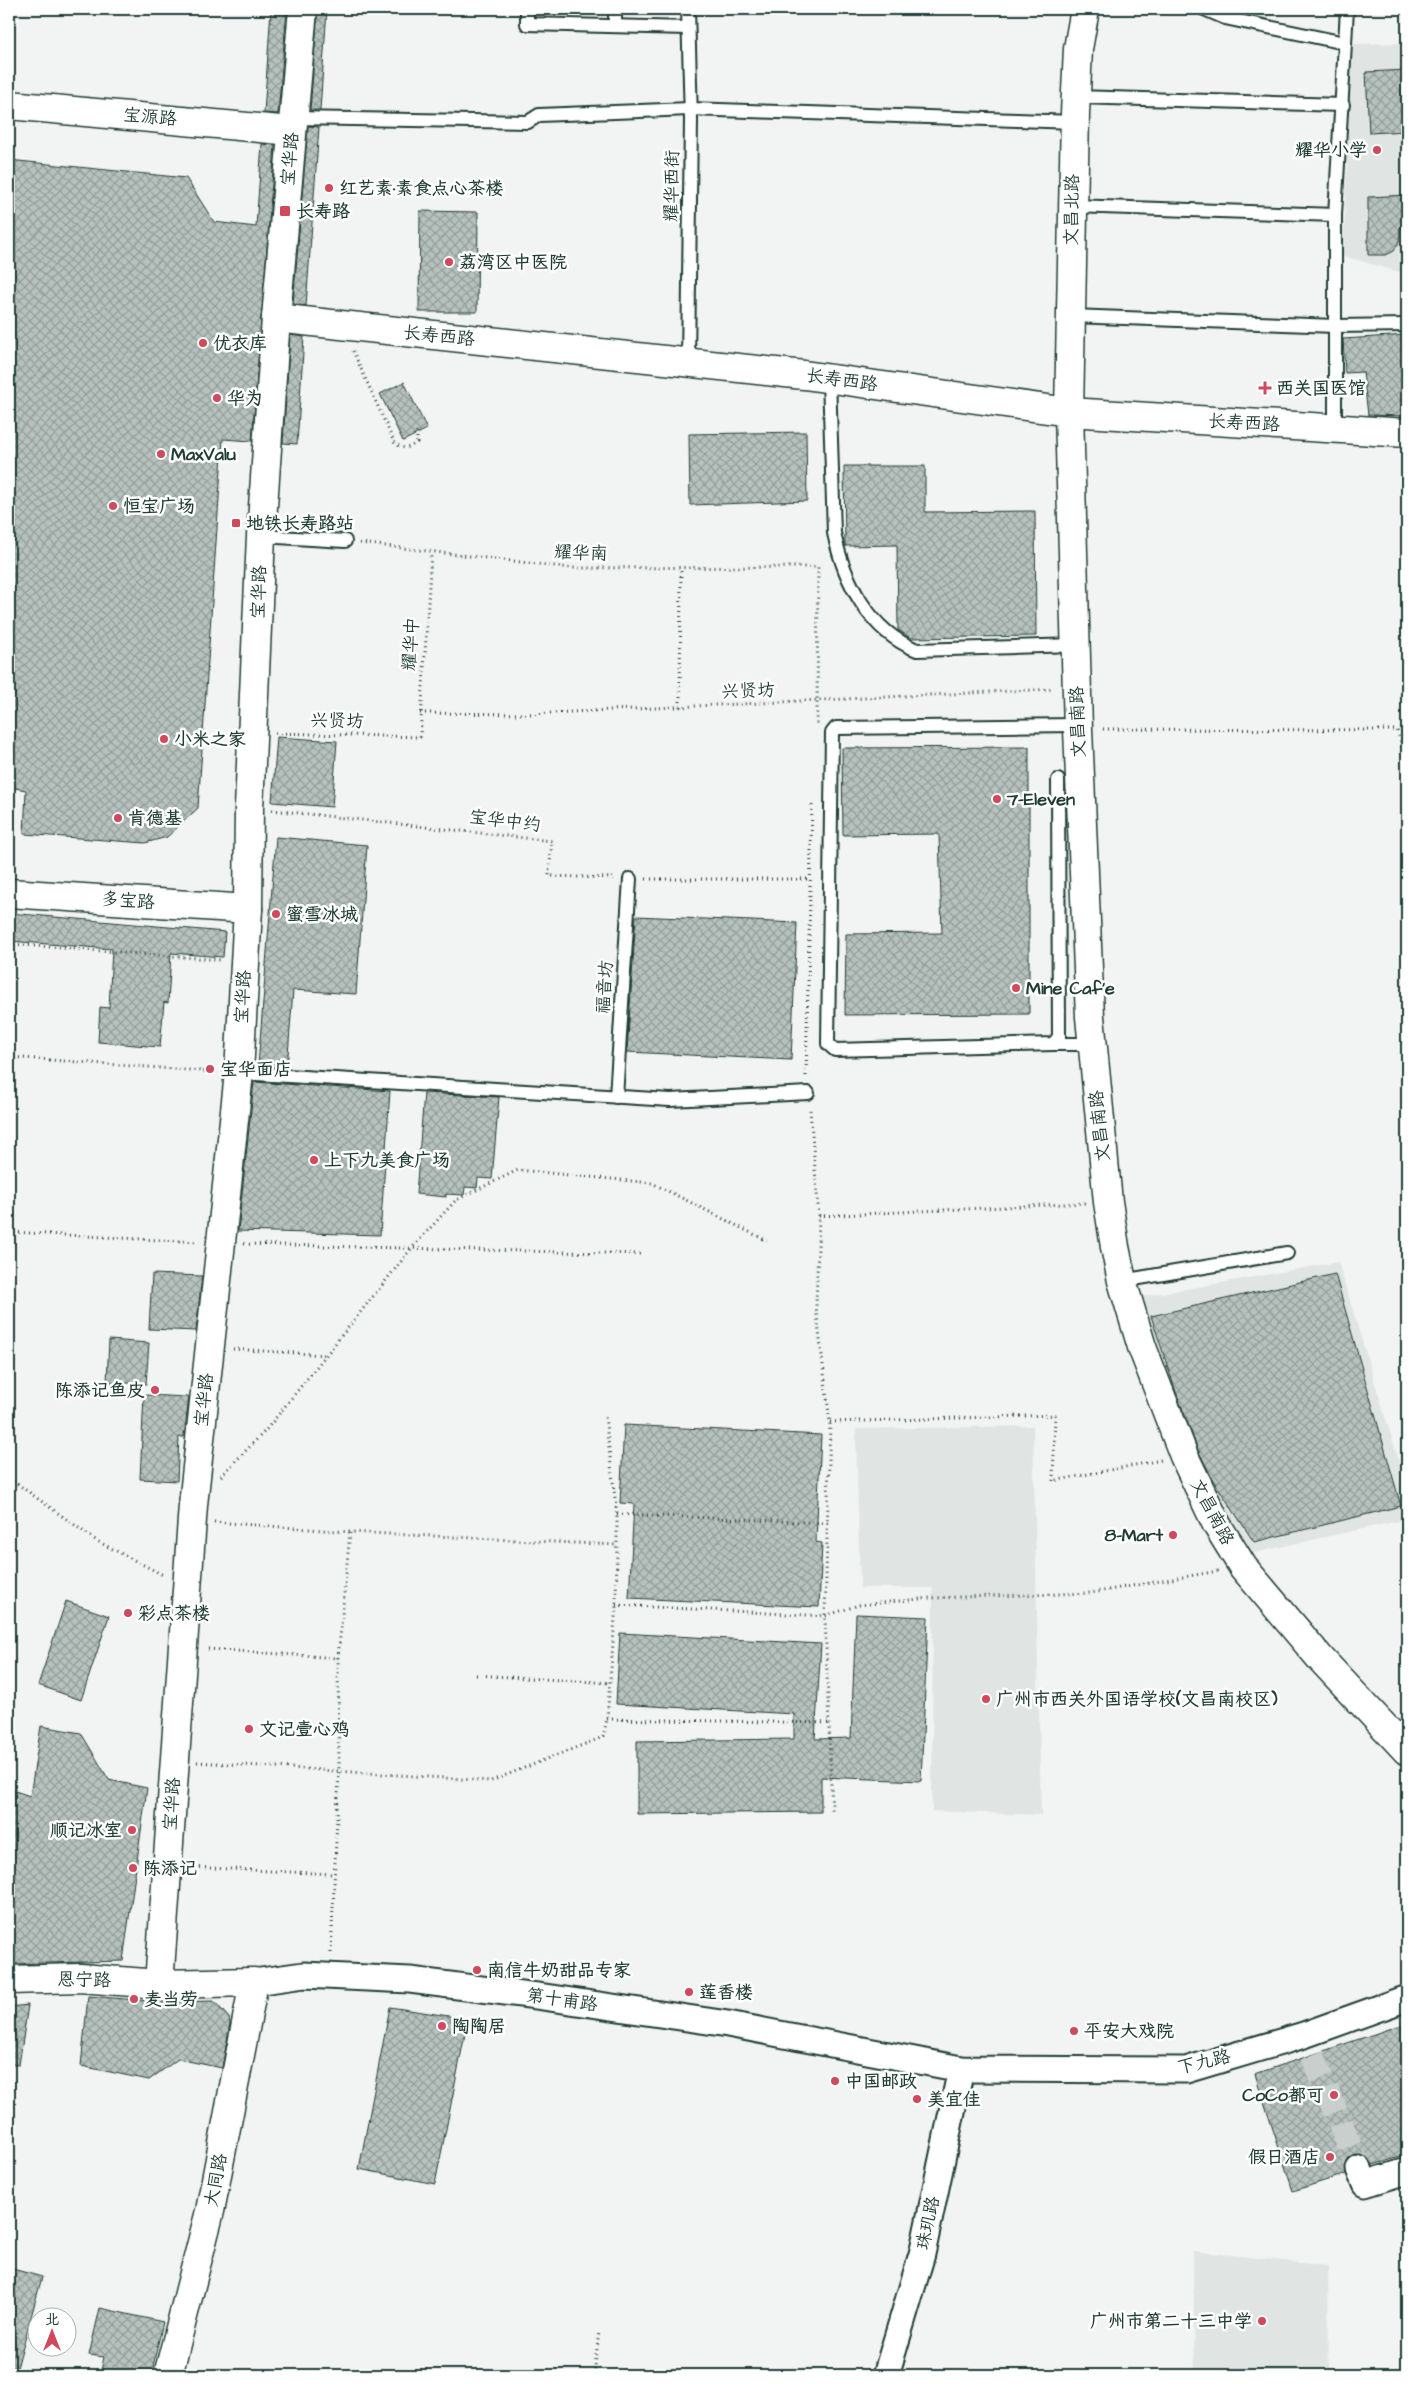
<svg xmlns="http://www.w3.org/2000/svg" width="1416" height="2384" viewBox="0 0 1416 2384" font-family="'Architects Daughter','LXGW WenKai TC',sans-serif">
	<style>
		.built { fill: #e0e4e3 }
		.building { fill: url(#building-cross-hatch); stroke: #1f3d34 }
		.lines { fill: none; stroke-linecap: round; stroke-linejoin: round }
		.street-tunnel { stroke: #c8cfcd; stroke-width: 25; stroke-dasharray: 25 12; stroke-linecap: butt }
		.lane-casing { stroke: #1f3d34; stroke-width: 16 }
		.street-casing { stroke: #1f3d34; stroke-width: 29 }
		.secondary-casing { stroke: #1f3d34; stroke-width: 31 }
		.path { stroke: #1f3d34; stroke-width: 3; stroke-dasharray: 1 4; stroke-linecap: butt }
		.lane { stroke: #fff; stroke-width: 12 }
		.street { stroke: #fff; stroke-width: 25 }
		.secondary { stroke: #fff; stroke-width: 28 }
		.poi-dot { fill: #d1495b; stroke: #fff; stroke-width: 2 }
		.labels { text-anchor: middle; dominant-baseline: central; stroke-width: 5; stroke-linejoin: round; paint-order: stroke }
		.street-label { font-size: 18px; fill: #1f3d34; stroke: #fff }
		.poi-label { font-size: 18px; font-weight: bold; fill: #1f3d34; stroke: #fff; text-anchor: start }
	</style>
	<defs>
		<pattern id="building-cross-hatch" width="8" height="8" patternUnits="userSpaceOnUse" patternTransform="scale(1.25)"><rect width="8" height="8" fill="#b7c1bd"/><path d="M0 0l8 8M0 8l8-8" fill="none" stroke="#949e9a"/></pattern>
	</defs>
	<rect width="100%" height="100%" fill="#f2f3f3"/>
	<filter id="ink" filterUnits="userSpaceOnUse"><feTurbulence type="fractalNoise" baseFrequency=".02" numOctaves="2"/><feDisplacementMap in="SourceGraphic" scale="10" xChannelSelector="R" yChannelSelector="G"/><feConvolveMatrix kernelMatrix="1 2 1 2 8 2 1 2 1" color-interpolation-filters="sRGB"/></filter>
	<g filter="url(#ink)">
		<g class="built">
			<polygon points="1407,43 1407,274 1343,256 1352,44"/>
			<polygon points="1338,1262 1407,1488 1407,1519 1244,1555 1175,1420 1135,1298"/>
			<polygon points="1033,1426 1041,1815 932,1811 933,1588 860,1588 856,1429"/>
			<polygon points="1193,2251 1328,2266 1329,2375 1195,2375"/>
		</g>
		<g class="building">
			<polygon points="271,9 287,9 278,114 264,113"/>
			<polygon points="318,9 327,9 320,110 310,110"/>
			<polygon points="1407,70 1407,131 1369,133 1366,72"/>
			<polygon points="308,126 319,127 306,306 293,304"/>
			<polygon points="262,144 275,145 252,441 223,439 198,808 167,837 145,843 24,834 26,790 9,787 9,160 186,178 214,222 256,227"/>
			<polygon points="1407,195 1407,228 1400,228 1399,242 1394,251 1386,255 1368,255 1368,197"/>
			<polygon points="420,211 478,212 477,312 419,312"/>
			<polygon points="290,335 304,337 297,444 283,443"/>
			<polygon points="1407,335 1407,416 1368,415 1363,372 1345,373 1343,339"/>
			<polygon points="404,382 427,429 403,441 380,394"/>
			<polygon points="806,432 807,501 690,505 689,434"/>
			<polygon points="844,466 925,466 925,512 1035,511 1036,636 911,638 898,630 897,545 845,546"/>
			<polygon points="277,737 337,741 332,807 272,802"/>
			<polygon points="1029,747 1029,1014 845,1015 846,934 942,933 939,834 843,835 842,748"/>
			<polygon points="276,837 367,845 356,994 293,990 287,1068 258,1066"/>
			<polygon points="9,913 225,932 223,957 171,953 168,1003 164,1002 160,1047 98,1042 100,1007 109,1008 112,949 9,941"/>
			<polygon points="636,916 797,923 791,1060 627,1052"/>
			<polygon points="254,1082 390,1091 380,1235 238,1231"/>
			<polygon points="424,1093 499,1097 492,1179 478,1178 477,1188 465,1187 464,1195 446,1194 446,1197 416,1194"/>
			<polygon points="152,1274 202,1276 196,1331 149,1329"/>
			<polygon points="1335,1274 1401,1506 1254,1542 1213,1480 1198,1450 1176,1392 1151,1316"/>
			<polygon points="109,1340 149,1343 146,1384 107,1382"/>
			<polygon points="144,1395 189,1397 184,1437 179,1437 177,1481 140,1479"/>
			<polygon points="624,1425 821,1435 816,1542 822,1543 819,1607 629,1598 634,1504 620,1503"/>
			<polygon points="66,1601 109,1616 81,1700 38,1685"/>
			<polygon points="856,1614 928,1617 921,1781 821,1777 821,1812 637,1814 637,1741 794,1739 794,1714 616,1704 620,1633 821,1644 815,1739 851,1738"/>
			<polygon points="41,1726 81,1733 109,1780 147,1788 123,1961 9,1964 9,1789 30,1796"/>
			<polygon points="88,1996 163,2002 214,2001 229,2018 230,2023 222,2068 178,2059 149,2080 81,2066"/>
			<polygon points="28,2005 19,2065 9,2064 9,2007"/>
			<polygon points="390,2007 468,2019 435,2184 359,2169"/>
			<polygon points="1407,2023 1407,2155 1373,2165 1367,2157 1362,2155 1354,2156 1347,2161 1346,2174 1293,2191 1255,2074"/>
			<polygon points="9,2268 42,2277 15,2375 9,2375"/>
			<polygon points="100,2308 163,2322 151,2375 100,2375 104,2357 89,2355"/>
		</g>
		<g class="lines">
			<polyline class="street-tunnel" points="1312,2055 1359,2169"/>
			<g class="lane-casing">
				<g id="lane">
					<polyline points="527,9 527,24 688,28"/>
					<polyline points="688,9 691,120 688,363"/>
					<polyline points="1204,9 1225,18 1345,43"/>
					<polyline points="615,26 615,9"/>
					<polyline points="1076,97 1343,105"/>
					<polyline points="293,118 528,122 539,115 690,109 1075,122"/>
					<polyline points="1072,206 1335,215"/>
					<polyline points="1071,316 1335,326 1407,325"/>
					<path d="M 829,378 L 834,533 C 844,581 869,631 917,650 L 1076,645"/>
					<polyline points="1335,428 1335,215 1347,9"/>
					<polyline points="261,536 345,541"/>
					<polyline points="1058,780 1059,1037 1053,1044 835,1050 828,1044 832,733 836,728 1078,725"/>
					<polyline points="1053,1044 1092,1044"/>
					<polyline points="239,1073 670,1100 808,1093"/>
					<polyline points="616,1097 630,879"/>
					<polyline points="1122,1281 1287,1253"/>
				</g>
			</g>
			<g class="street-casing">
				<g id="street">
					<polyline points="254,1982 304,1975 410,1980 537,1996 728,2024 961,2069 1186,2070 1304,2035 1407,1998"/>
					<polyline points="1359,2169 1365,2184 1407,2171"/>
					<polyline points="886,2375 922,2254 961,2069"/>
				</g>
			</g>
			<g class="secondary-casing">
				<g id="secondary">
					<polyline points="1085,9 1078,49 1075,114 1069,412 1078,729 1090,1017 1108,1202 1115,1247 1122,1281 1142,1347 1184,1456 1217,1525 1243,1567 1320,1658 1407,1751"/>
					<polyline points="9,105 292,131"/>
					<polyline points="276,318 804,375 1069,412 1407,433"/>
					<polyline points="9,893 248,909"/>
					<polyline points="9,1980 80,1978 159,1984 254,1982 210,2211 168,2375"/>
					<polyline points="159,1984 193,1505 239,1073 248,909 249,808 261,536 276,318 303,9"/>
				</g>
			</g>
			<g class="path">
				<path d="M 353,351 L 394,442 C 402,450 409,449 417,442 L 417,429"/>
				<polyline points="360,543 571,568 818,567 817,724"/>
				<polyline points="680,707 681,568"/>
				<polyline points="420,713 528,714 1054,689"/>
				<polyline points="1103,729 1397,730 1407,761"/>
				<polyline points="275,733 420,737 431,553"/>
				<polyline points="272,810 552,841 549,876 613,878"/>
				<polyline points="646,879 810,879"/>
				<polyline points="9,944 223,960"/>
				<polyline points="9,1057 216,1072"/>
				<polyline points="806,1076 812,803"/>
				<polyline points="810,1110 819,1216 816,1307 830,1422 825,1616 832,1812"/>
				<polyline points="819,1216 1085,1203"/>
				<polyline points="9,1232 198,1242"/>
				<polyline points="244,1244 642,1254"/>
				<polyline points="233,1349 326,1355"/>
				<polyline points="830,1422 1055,1415 1053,1481 1161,1460"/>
				<polyline points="221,1476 266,1430 411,1249 456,1200 518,1170 652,1183 767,1241"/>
				<polyline points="9,1478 97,1541 165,1576"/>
				<polyline points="617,1514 829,1523"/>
				<polyline points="214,1522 350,1532 617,1545"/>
				<polyline points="616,1605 825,1616 859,1605 930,1598 1091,1593 1218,1571"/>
				<polyline points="208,1649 338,1658"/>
				<polyline points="476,1675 610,1683"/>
				<polyline points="607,1719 831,1723"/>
				<polyline points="197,1762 491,1781 603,1737 607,1719 616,1605 617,1545 617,1514 605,1416"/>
				<polyline points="190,1867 333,1874"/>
				<polyline points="331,1953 339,1773 338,1658 350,1532"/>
				<polyline points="594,2375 599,2331"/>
			</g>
			<use href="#lane" class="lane"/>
			<use href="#street" class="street"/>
			<use href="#secondary" class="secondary"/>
		</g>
	</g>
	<g class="poi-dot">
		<circle cx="1377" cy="150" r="5"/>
		<circle cx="329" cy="188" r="5"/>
		<rect x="279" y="205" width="12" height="12" rx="2.5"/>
		<circle cx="449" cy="262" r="5"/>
		<circle cx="203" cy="343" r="5"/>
		<path d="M1262.5 380.5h5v5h5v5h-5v5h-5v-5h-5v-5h5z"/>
		<circle cx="217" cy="398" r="5"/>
		<circle cx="161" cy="454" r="5"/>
		<circle cx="113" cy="506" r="5"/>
		<rect x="231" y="518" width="10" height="10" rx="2.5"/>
		<circle cx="164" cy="739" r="5"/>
		<circle cx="997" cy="799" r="5"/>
		<circle cx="118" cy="818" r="5"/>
		<circle cx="276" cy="914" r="5"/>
		<circle cx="1016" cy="988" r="5"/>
		<circle cx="210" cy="1069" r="5"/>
		<circle cx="314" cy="1160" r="5"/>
		<circle cx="155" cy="1390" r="5"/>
		<circle cx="1173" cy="1535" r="5"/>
		<circle cx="128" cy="1613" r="5"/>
		<circle cx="986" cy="1699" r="5"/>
		<circle cx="249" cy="1729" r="5"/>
		<circle cx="132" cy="1830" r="5"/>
		<circle cx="133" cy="1868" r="5"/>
		<circle cx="477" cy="1970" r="5"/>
		<circle cx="689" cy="1992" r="5"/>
		<circle cx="134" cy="1999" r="5"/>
		<circle cx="442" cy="2026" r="5"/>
		<circle cx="1074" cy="2031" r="5"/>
		<circle cx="835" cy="2081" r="5"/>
		<circle cx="1334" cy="2095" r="5"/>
		<circle cx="917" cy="2099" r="5"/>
		<circle cx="1330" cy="2157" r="5"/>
		<circle cx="1262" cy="2321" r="5"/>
	</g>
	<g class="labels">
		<g class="street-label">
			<text transform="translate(150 117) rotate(5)">宝源路</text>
			<text transform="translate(290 159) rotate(-85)">宝华路</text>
			<text transform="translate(672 186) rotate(-89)">耀华西街</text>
			<text transform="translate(1072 210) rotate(-89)">文昌北路</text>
			<text transform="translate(439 336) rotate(6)">长寿西路</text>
			<text transform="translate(842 380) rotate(8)">长寿西路</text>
			<text transform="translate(1244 423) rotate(3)">长寿西路</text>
			<text transform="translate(581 553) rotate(2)">耀华南</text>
			<text transform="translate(259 592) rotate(-88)">宝华路</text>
			<text transform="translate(411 644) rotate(-86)">耀华中</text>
			<text transform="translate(748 691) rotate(-2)">兴贤坊</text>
			<text transform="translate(337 721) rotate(1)">兴贤坊</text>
			<text transform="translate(1078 722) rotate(-92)">文昌南路</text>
			<text transform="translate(505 821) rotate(7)">宝华中约</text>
			<text transform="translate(128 901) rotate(4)">多宝路</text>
			<text transform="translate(605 987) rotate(-86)">福音坊</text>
			<text transform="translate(243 997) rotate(-87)">宝华路</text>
			<text transform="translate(1100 1126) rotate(-96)">文昌南路</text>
			<text transform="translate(204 1400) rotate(-84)">宝华路</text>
			<text transform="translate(1212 1512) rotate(62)">文昌南路</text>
			<text transform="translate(172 1804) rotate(-86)">宝华路</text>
			<text transform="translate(84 1980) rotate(1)">恩宁路</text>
			<text transform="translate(562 2000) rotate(8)">第十甫路</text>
			<text transform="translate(1204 2062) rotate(-13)">下九路</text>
			<text transform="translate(216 2180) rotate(-79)">大同路</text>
			<text transform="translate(928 2223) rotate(-78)">珠玑路</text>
		</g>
		<g class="poi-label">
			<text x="1367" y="150" text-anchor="end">耀华小学</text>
			<text x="339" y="188">红艺素·素食点心茶楼</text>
			<text x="296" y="211">长寿路</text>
			<text x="459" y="262">荔湾区中医院</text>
			<text x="213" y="343">优衣库</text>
			<text x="1276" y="388">西关国医馆</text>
			<text x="227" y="398">华为</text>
			<text x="171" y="454">MaxValu</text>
			<text x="123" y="506">恒宝广场</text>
			<text x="246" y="523">地铁长寿路站</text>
			<text x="174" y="739">小米之家</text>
			<text x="1007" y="799">7-Eleven</text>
			<text x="128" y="818">肯德基</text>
			<text x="286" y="914">蜜雪冰城</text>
			<text x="1026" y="988">Mine Caf'e</text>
			<text x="220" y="1069">宝华面店</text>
			<text x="324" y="1160">上下九美食广场</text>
			<text x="145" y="1390" text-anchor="end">陈添记鱼皮</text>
			<text x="1163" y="1535" text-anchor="end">8-Mart</text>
			<text x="138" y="1613">彩点茶楼</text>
			<text x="996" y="1699">广州市西关外国语学校(文昌南校区)</text>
			<text x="259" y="1729">文记壹心鸡</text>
			<text x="122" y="1830" text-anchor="end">顺记冰室</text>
			<text x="143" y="1868">陈添记</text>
			<text x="487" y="1970">南信牛奶甜品专家</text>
			<text x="699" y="1992">莲香楼</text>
			<text x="144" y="1999">麦当劳</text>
			<text x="452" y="2026">陶陶居</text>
			<text x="1084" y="2031">平安大戏院</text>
			<text x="845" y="2081">中国邮政</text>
			<text x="1324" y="2095" text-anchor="end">CoCo都可</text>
			<text x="927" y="2099">美宜佳</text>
			<text x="1320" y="2157" text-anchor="end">假日酒店</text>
			<text x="1252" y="2321" text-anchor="end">广州市第二十三中学</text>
		</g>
	</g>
	<rect width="1416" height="2384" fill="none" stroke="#fff" stroke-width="30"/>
	<rect x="15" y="15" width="1386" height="2354" fill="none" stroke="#1f3d34" stroke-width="2" filter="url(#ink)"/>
	<g transform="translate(52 2332)"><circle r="24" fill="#ffffff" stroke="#a5b1ae"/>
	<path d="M0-4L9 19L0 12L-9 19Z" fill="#d1495b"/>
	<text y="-8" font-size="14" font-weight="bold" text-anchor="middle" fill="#1f3d34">北</text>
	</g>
</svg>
